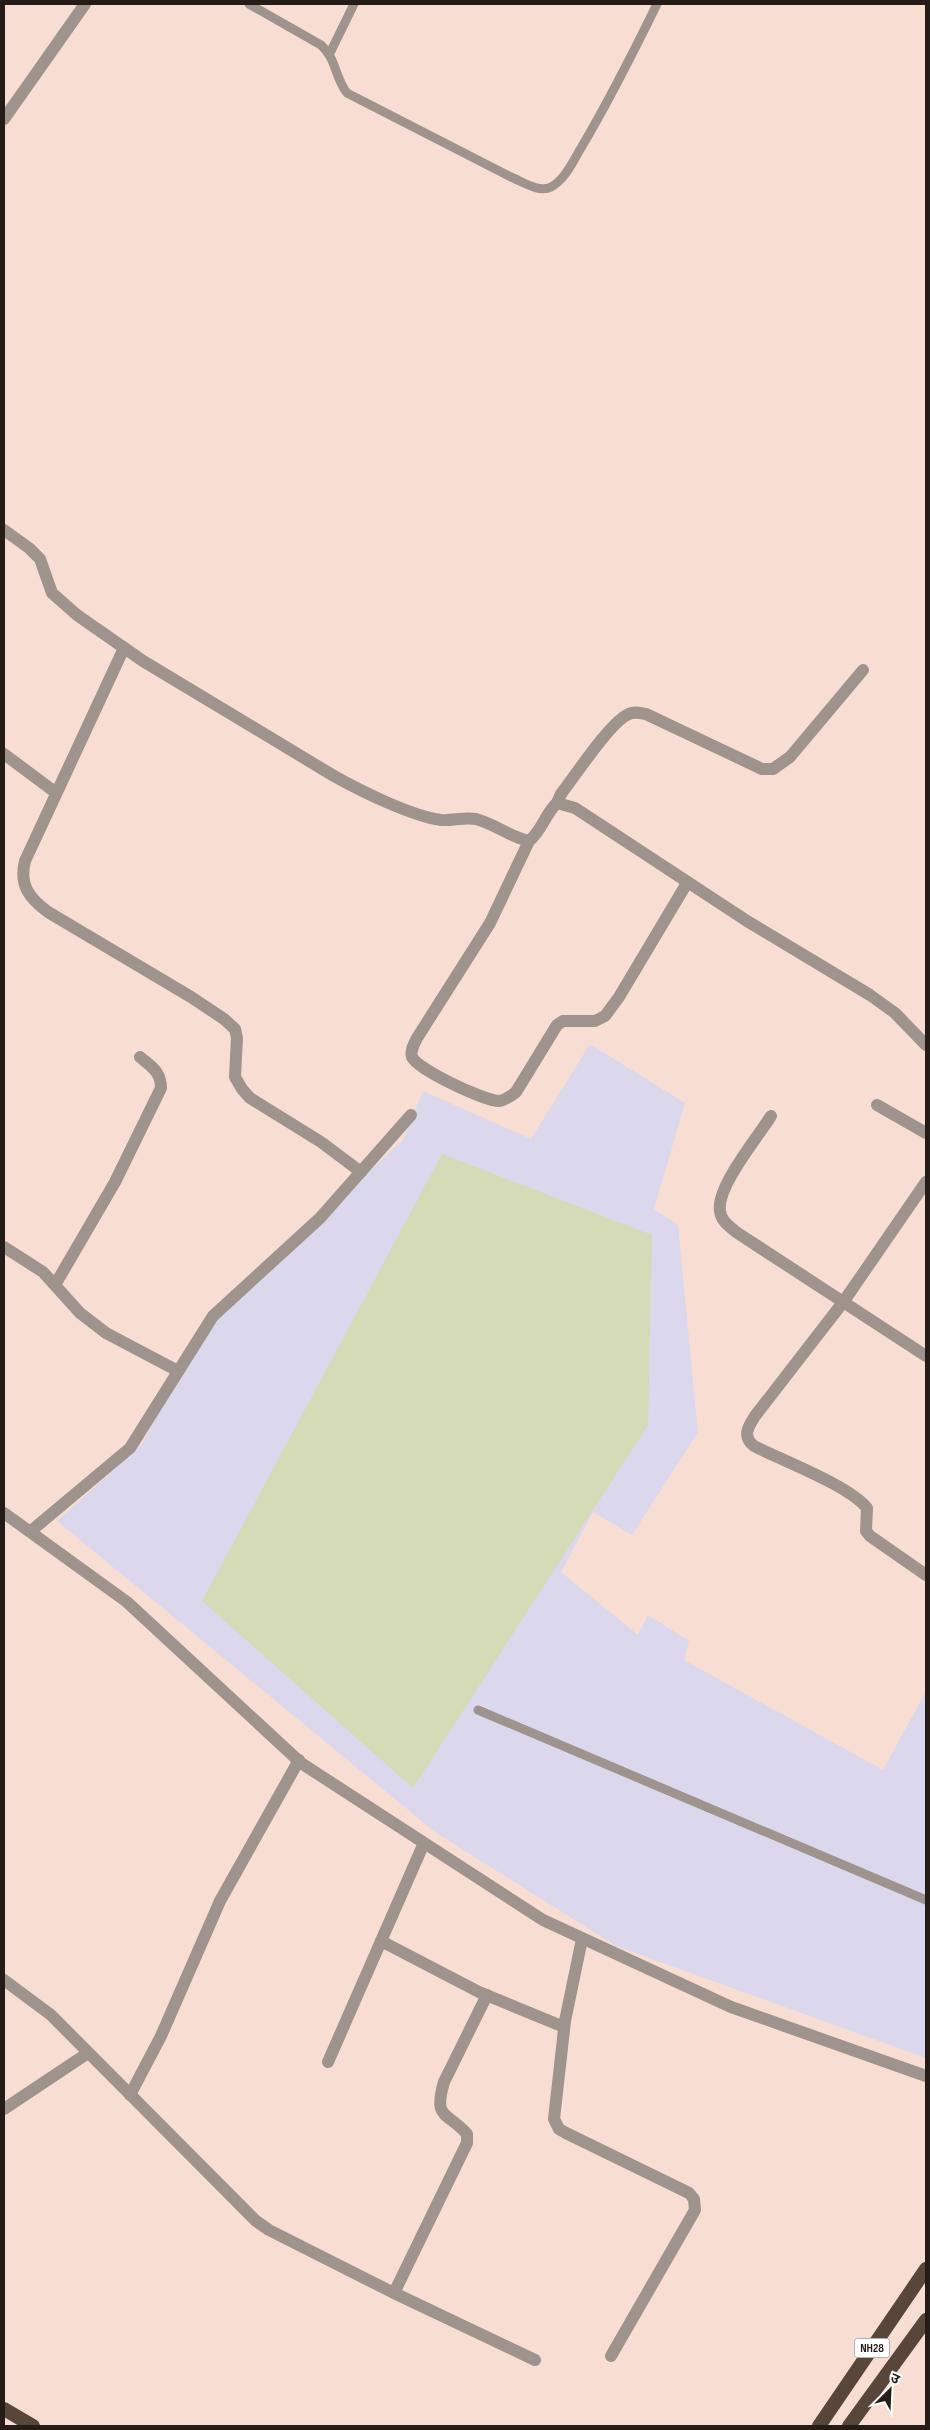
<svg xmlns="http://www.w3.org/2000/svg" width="930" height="2430" viewBox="0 0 930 2430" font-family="'Sofia Sans Condensed','Noto Sans Devanagari',sans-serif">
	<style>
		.education { fill: #dbd7ed }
		.green { fill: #d4dbb6 }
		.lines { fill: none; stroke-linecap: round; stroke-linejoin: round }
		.service { stroke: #9e938d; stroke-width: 9 }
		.minor { stroke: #9e938d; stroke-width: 12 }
		.trunk { stroke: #58463b; stroke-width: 14 }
		.labels { text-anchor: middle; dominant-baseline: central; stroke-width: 4; stroke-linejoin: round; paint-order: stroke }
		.shield { fill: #fff; stroke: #665f5d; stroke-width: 1 }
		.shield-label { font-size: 12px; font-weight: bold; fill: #251b17 }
	</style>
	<rect width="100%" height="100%" fill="#f8ded2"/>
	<polygon class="education" points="590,1044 685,1103 654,1209 678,1225 698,1432 632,1535 593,1512 561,1572 638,1635 648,1615 689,1641 684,1660 883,1770 926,1691 926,2058 616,1946 435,1832 57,1521 142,1444 209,1319 403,1140 423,1091 531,1139"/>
	<polygon class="green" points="442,1154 652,1235 648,1425 413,1788 202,1601"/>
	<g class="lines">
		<g class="service">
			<path d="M 249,4 L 321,45 C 336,58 335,78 347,93 L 511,177 C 523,182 539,193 551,187 C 565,180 573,161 581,148 C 609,101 633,53 657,4"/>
			<polyline points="330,53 354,4"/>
			<polyline points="478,1710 926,1900"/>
		</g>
		<g class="minor">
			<polyline points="4,119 85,4"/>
			<path d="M 4,530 L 29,548 L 40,559 L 52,593 L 77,615 L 143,661 L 334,776 C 361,791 411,816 441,820 C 452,821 464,817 476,819 C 495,824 510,837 529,841 C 542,831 545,814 557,803 L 575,808 L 747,921 L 870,995 L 895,1013 L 926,1045"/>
			<path d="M 124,648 L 25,861 C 19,885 29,898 48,912 L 191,997 L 224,1019 L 235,1029 L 237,1038 L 235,1077 L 242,1089 L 250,1098 L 321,1142 L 361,1172"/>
			<polyline points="4,754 55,792"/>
			<path d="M 557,803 L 561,794 C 575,776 609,724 627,715 C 633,711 640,713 646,714 L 762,769 L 773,769 L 790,757 L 863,670"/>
			<path d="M 529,841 L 490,923 L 417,1038 C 414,1044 410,1051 412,1057 C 418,1070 485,1101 499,1101 C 506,1100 511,1096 516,1092 L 557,1025 L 563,1021 L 595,1021 L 605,1016 L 619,997 L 687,883"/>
			<polyline points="877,1105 926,1133"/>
			<path d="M 771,1116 C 758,1137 716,1187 720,1211 C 721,1221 729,1226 736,1232 L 926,1356"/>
			<path d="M 926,1182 L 844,1301 L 755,1416 C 748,1427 742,1436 754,1446 C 783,1461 848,1485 867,1508 L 866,1531 L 870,1536 L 926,1575"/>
			<polyline points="4,1247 43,1272 80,1313 106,1333 178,1371"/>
			<path d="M 55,1285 L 115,1182 L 161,1088 C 161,1072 152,1067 140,1057"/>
			<polyline points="4,1513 127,1602 301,1763 543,1920 731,2007 926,2076"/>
			<polyline points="31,1531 130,1448 213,1316 320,1218 411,1115"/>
			<polyline points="582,1939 565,2021 554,2119 559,2129 566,2133 689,2193 694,2199 695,2210 611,2356"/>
			<polyline points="381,1941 479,1992 564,2027"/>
			<polyline points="4,1980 51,2015 256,2221 269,2230 394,2293 535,2360"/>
			<polyline points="328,2062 424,1843"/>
			<polyline points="130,2095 161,2036 220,1901 299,1760"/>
			<polyline points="4,2109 88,2053"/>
			<path d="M 394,2293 L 467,2143 L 467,2134 C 447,2111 433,2120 444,2082 L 487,1995"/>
		</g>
		<g class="trunk">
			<polyline points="4,2409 33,2426"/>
			<polyline points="819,2426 926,2269"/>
			<polyline points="849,2426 926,2320"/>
		</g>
	</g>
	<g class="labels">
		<rect class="shield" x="854.5" y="2338.5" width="35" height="19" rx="4"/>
		<g class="shield-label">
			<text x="872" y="2348">NH28</text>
		</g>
	</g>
	<rect width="930" height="2430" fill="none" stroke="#251b17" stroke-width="10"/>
	<g transform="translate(890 2390) rotate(24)" stroke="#ffffff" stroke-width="4" paint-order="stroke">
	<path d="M0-4L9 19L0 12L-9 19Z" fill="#251b17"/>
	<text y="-8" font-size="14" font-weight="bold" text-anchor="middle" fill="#251b17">उ</text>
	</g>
</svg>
